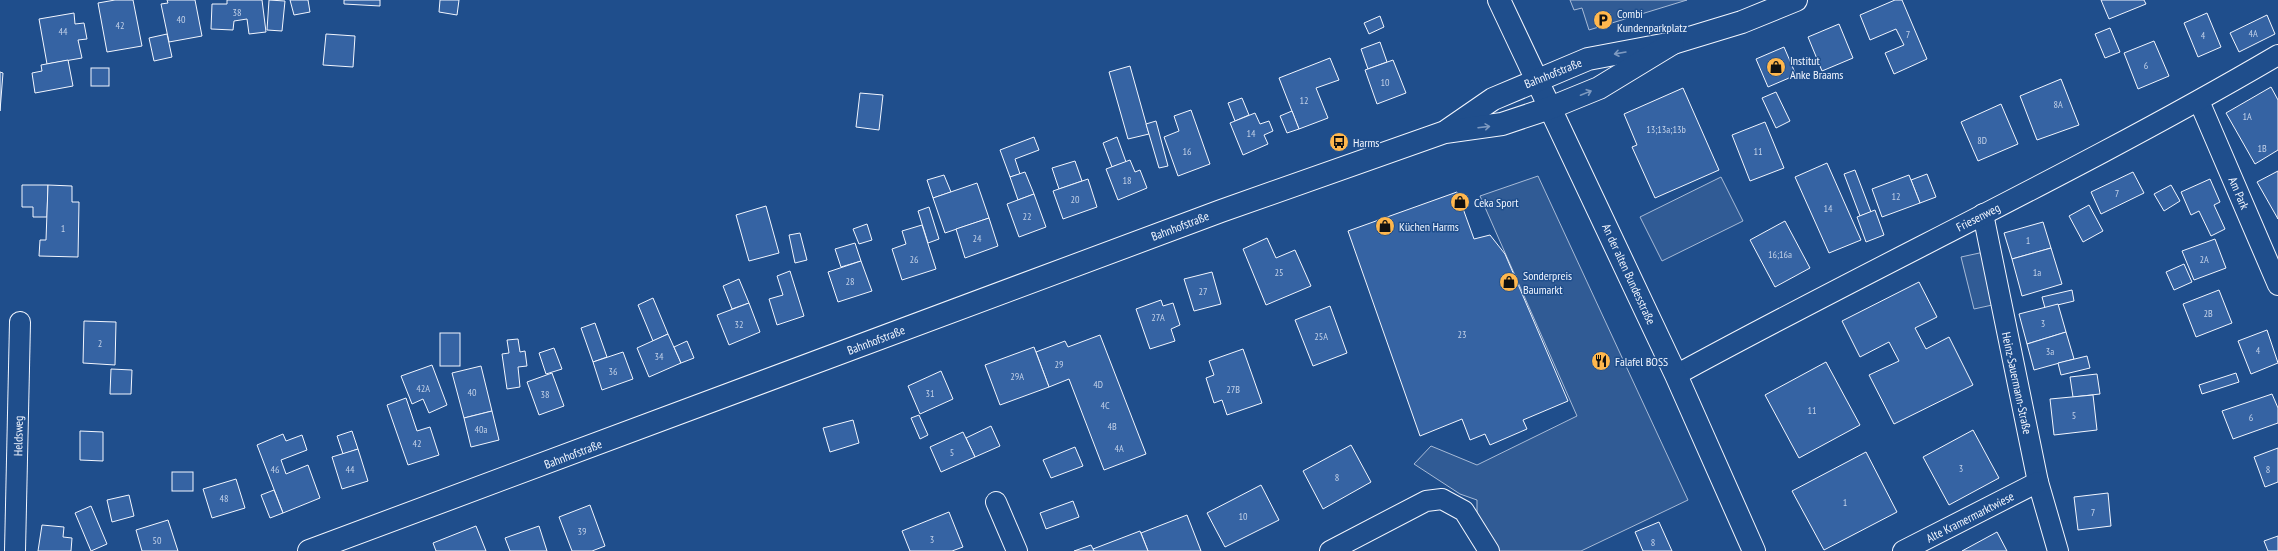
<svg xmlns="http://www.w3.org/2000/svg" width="2278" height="551" viewBox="0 0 2278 551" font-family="'PT Sans Narrow',sans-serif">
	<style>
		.built { fill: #305b95; stroke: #a8bbd7 }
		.building { fill: #3563a3; stroke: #f2f6ff }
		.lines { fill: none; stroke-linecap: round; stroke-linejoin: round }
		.minor-casing { stroke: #f2f6ff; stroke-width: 22 }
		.tertiary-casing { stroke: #f2f6ff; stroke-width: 24 }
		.minor { stroke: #1f4e8c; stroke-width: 20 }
		.tertiary { stroke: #1f4e8c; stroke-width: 22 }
		.oneway { stroke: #7e9ac0 }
		.labels { text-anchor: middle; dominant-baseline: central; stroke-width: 3; stroke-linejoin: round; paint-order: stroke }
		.number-label { font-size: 10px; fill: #c3d1e8 }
		.poi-label { font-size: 12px; fill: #f2f6ff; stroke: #1f4e8c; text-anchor: start }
		.street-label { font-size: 12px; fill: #f2f6ff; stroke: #1f4e8c }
	</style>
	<rect width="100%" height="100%" fill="#1f4e8c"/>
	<g class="built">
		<polygon points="1570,0 1687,0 1589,30 1582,8 1574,10"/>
		<polygon points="1538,176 1688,500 1581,551 1499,551 1477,513 1477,500 1460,494 1414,464 1431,446 1477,465 1577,416 1480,196"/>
		<polygon points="1721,177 1743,221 1662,261 1640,217"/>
		<polygon points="1984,252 1997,304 1974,309 1961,257"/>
	</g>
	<g class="building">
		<polygon points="115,0 133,0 142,46 107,52 98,3"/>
		<polygon points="167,0 195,0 202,36 169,42 161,4 168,3"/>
		<polygon points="227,0 262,0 266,32 249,34 247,19 234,21 233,30 211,29 212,4 227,4"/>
		<polygon points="269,0 285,1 282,31 267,30"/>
		<polygon points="290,0 308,0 310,12 294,15"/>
		<polygon points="344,0 380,0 380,6 344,4"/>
		<polygon points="440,0 459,0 457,15 439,12"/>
		<polygon points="1895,0 1902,0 1927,59 1894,74 1885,53 1904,45 1896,29 1870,40 1860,15"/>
		<polygon points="2101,0 2144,0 2146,4 2109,19"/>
		<polygon points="74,13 75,24 84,23 87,39 78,40 82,58 47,64 39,19"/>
		<polygon points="2207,13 2221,47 2198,57 2184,23"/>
		<polygon points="2267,15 2275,34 2239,52 2230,33"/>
		<polygon points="1380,16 1384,27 1369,34 1364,23"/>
		<polygon points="1839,24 1853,58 1822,71 1808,37"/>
		<polygon points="2110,28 2120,52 2105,58 2095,34"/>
		<polygon points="167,34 172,57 154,61 149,38"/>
		<polygon points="326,34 355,36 353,67 323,65"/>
		<polygon points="2154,41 2169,76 2138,89 2124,53"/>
		<polygon points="1380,42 1387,62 1368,69 1361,49"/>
		<polygon points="1784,47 1796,75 1768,87 1756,59"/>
		<polygon points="1330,58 1339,80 1316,88 1328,118 1299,129 1279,78"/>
		<polygon points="68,60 73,86 35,93 32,73 42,71 41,65"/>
		<polygon points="1393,60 1406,93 1377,104 1365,70"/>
		<polygon points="1130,66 1149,134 1128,139 1109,72"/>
		<rect x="91" y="68" width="18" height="18"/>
		<polygon points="0,72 3,73 0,111"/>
		<polygon points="2061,79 2079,125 2037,140 2020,96"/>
		<polygon points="2271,87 2278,100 2278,150 2255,164 2226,113"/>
		<polygon points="1683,88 1719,170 1655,198 1632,147 1637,145 1624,114"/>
		<polygon points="1776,92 1790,121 1776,128 1762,98"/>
		<polygon points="860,93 883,95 879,130 856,127"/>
		<polygon points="1242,98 1249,115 1235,121 1228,103"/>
		<polygon points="2001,104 2018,144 1978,161 1961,122"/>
		<polygon points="1191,110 1210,164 1178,176 1164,137 1179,131 1174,116"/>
		<polygon points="1292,111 1299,129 1287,133 1280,116"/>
		<polygon points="1255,113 1260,124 1269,121 1273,131 1264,135 1268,144 1243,155 1230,123"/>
		<polygon points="1156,121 1168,166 1159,168 1146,124"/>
		<polygon points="1765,122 1784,168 1750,181 1732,135"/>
		<polygon points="1034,137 1039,150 1015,159 1020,174 1010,177 1000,150"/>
		<polygon points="1117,137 1126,162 1112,167 1103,143"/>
		<polygon points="1130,160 1135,172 1140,170 1147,188 1118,200 1106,169"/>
		<polygon points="1075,161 1082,181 1059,189 1052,168"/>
		<polygon points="1827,163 1861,240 1829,253 1795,177"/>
		<polygon points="1855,170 1871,212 1860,216 1844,174"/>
		<polygon points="2278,171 2278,219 2257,182"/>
		<polygon points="1025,172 1034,194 1018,200 1010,177"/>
		<polygon points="2133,172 2144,193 2101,214 2091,192"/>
		<polygon points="1927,174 1936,197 1920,203 1911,180"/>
		<polygon points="944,175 951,192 933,198 927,180"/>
		<polygon points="1909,175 1920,203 1882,217 1872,189"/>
		<polygon points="1088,179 1097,207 1063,219 1053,191"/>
		<polygon points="2210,179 2220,202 2214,205 2225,229 2211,236 2199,211 2191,215 2181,192"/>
		<polygon points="977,183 989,218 945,233 933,198"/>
		<polygon points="22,185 48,185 47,217 33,217 33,207 22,207"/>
		<polygon points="48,185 72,186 72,202 79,202 78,257 39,256 40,240 46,240"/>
		<polygon points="2171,185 2180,201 2164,211 2154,194"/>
		<polygon points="1457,192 1474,239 1490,235 1505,254 1568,401 1523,420 1527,429 1490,445 1485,434 1470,440 1462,419 1420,436 1348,231"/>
		<polygon points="1034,194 1046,227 1019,237 1007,204"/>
		<polygon points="2089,205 2103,231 2083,242 2069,216"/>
		<polygon points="766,206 779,253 749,261 736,215"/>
		<polygon points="929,207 939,239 928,243 918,211"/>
		<polygon points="1875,210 1884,235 1866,242 1857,217"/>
		<polygon points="989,218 998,246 965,258 956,229"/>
		<polygon points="1785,221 1810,268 1775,287 1750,240"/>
		<polygon points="2043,222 2051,248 2012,259 2004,233"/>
		<polygon points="867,224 872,240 859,244 853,229"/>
		<polygon points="922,225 936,269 902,280 892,249 906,244 902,231"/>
		<polygon points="800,233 807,260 795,263 789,235"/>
		<polygon points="1267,238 1276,258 1295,250 1311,286 1266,305 1243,249"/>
		<polygon points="2215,239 2226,268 2194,280 2182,251"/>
		<polygon points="855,243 861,261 841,267 835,249"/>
		<polygon points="2051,248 2062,284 2022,296 2012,259"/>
		<polygon points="861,261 872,291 838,302 828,272"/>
		<polygon points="2184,264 2192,282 2174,290 2166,272"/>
		<polygon points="790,271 804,316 777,325 769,299 783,295 777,276"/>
		<polygon points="1212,272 1221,304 1194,311 1184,279"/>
		<polygon points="739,279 749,303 732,309 723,286"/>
		<polygon points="1919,282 1937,317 1915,328 1926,349 1949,337 1973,385 1894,424 1869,375 1899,361 1889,342 1860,357 1842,321"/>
		<polygon points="2072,290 2074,301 2045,308 2042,297"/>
		<polygon points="2219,290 2232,323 2196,337 2183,304"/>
		<polygon points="653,298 668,334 653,341 638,305"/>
		<polygon points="1161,300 1163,306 1173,303 1180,325 1171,329 1175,341 1150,349 1136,309"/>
		<polygon points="749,303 760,332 729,345 717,315"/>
		<polygon points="2058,304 2066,332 2027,344 2019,314"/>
		<polygon points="1330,306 1347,353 1313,366 1295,320"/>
		<polygon points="84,321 116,322 115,365 83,363"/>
		<polygon points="595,323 607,357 593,362 581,328"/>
		<polygon points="2267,330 2278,363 2251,374 2238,341"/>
		<polygon points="2066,332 2074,359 2034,370 2027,344"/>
		<rect x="440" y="333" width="20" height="33"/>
		<polygon points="668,334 681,363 649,377 637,348"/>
		<polygon points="1100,335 1146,454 1104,470 1069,379 1049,387 1036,352 1065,341 1068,347"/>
		<polygon points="518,339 520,352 525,351 527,366 518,367 520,387 507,389 502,354 509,353 507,340"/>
		<polygon points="687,341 694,358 681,363 674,347"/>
		<polygon points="1034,347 1049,387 1000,405 985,365"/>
		<polygon points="554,348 562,369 546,374 539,353"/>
		<polygon points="1243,349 1262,403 1227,415 1222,400 1214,403 1206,378 1214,375 1209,361"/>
		<polygon points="623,352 633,379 602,390 593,362"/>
		<polygon points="2087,356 2090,368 2061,375 2058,363"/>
		<polygon points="1826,362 1860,425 1799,458 1765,395"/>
		<polygon points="432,365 447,405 429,413 423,399 412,404 401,376"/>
		<polygon points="481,366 492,411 464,418 452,373"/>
		<polygon points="111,369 132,370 131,394 110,394"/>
		<polygon points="941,371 953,399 920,414 908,386"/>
		<polygon points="552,373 564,406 539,415 527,382"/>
		<polygon points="2236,373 2239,382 2202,394 2199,385"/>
		<polygon points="2097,374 2100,394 2073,397 2070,377"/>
		<polygon points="2272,394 2278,408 2278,423 2233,439 2222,411"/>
		<polygon points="2093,395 2097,430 2054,435 2050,399"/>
		<polygon points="406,398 417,431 430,427 439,455 408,465 387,405"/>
		<polygon points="492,411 499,440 471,447 464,418"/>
		<polygon points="919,415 928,435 920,439 911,418"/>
		<polygon points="853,420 859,443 830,452 823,428"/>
		<polygon points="991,426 1000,446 975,457 966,438"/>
		<polygon points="1973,430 1999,478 1949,505 1923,457"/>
		<polygon points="80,431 103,432 103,461 80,460"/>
		<polygon points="352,431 358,449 343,454 337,436"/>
		<polygon points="963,432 975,457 941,472 930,447"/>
		<polygon points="283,434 286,441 302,435 307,450 281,460 286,474 308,465 320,498 283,513 257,445"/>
		<polygon points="1351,445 1371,482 1323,509 1303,471"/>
		<polygon points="1075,447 1083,466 1051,478 1043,460"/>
		<polygon points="2278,448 2278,482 2265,487 2254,457"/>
		<polygon points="358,449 368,481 342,489 332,457"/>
		<polygon points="1866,452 1897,512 1824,550 1792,491"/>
		<rect x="172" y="472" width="21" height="19"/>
		<polygon points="236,479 245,508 212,518 203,489"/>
		<polygon points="1261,485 1279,520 1225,547 1207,513"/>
		<polygon points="274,490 283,513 270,518 261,495"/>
		<polygon points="2108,493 2111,526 2078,530 2074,497"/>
		<polygon points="129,495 134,516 112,522 107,500"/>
		<polygon points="1073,501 1079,517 1046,529 1040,513"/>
		<polygon points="590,505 605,546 592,551 572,551 559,517"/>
		<polygon points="91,506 107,544 91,551 75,513"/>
		<polygon points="949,512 963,547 952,551 910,551 902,531"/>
		<polygon points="1187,515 1201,551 1148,551 1141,533"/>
		<polygon points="168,520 178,551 142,551 136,530"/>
		<polygon points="1659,522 1672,551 1643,551 1635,532"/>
		<polygon points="42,525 64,527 63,537 72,538 71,551 38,551"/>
		<polygon points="476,526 486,551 436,551 433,543"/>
		<polygon points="539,526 547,551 510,551 505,538"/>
		<polygon points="1140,531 1148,551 1094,551 1093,549"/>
		<polygon points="1997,532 2007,551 1962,551"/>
		<polygon points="2278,536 2278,551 2268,551 2264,541"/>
		<polygon points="1091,545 1094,551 1074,551"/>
	</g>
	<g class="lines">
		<g class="minor-casing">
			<g id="minor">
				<polyline points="2199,101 2278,285"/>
				<polyline points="1983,214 2038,482 2058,551"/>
				<path d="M 1676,375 C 1875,266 2082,170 2278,55"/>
				<polyline points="996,502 1017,551"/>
				<polyline points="15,551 20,322"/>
				<polyline points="1330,551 1426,501 1442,499 1464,511 1489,551"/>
				<polyline points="1903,551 2038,482"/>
			</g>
		</g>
		<g class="tertiary-casing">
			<g id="tertiary">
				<polyline points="1499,0 1676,375 1754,551"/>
				<polyline points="1448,130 1493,99 1588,59 1673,43 1742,22 1796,0"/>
				<polyline points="309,551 1221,211 1445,132 1502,124 1550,108 1599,88 1673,43"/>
			</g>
		</g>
		<use href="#minor" class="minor"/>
		<use href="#tertiary" class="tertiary"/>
	</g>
	<defs><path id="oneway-shaft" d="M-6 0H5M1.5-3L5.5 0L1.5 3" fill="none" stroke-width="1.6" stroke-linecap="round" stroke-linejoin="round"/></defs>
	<g class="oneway">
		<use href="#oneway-shaft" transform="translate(1620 53) rotate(170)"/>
		<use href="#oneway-shaft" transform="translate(1586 93) rotate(-22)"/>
		<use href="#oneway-shaft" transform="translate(1484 127) rotate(-7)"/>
	</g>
	<defs>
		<g id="parking-disc" transform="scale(1)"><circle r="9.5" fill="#ffb74d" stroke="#1f4e8c"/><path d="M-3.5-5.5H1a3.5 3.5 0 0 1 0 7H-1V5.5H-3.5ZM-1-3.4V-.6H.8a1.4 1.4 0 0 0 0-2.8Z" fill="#111"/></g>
		<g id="shop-disc" transform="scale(1)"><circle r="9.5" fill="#ffb74d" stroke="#1f4e8c"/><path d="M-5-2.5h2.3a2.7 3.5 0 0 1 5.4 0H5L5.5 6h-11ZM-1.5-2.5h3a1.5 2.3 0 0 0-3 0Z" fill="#111"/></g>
		<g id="bus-disc" transform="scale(1)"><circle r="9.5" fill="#ffb74d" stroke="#1f4e8c"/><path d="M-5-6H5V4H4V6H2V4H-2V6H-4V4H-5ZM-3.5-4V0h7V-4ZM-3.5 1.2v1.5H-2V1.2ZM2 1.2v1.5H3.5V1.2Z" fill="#111"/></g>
		<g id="restaurant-disc" transform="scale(1)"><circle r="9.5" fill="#ffb74d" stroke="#1f4e8c"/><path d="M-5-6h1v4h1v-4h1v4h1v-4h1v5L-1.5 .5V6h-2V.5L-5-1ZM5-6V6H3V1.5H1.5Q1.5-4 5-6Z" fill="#111"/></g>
	</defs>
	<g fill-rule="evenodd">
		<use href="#parking-disc" x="1603" y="20"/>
		<use href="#shop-disc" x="1776" y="67"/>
		<use href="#bus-disc" x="1339" y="142"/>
		<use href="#shop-disc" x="1460" y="202"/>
		<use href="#shop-disc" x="1385" y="226"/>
		<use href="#shop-disc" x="1509" y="282"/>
		<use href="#restaurant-disc" x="1601" y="361"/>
	</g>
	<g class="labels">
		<g class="number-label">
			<text x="237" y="12">38</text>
			<text x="181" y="19">40</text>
			<text x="120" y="25">42</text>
			<text x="63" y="31">44</text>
			<text x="2253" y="33">4A</text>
			<text x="1908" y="34">7</text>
			<text x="2203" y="35">4</text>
			<text x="2146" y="65">6</text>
			<text x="1385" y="82">10</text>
			<text x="1304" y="100">12</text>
			<text x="2058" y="104">8A</text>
			<text x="2247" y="116">1A</text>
			<text x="1666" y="129">13;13a;13b</text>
			<text x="1251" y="133">14</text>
			<text x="1982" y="140">8D</text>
			<text x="2262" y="148">1B</text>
			<text x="1187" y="151">16</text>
			<text x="1758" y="151">11</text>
			<text x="1127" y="180">18</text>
			<text x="2117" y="193">7</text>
			<text x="1896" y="196">12</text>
			<text x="1075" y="199">20</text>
			<text x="1828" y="208">14</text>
			<text x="1027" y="216">22</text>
			<text x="63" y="228">1</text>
			<text x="977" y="238">24</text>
			<text x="2028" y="240">1</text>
			<text x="1780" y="254">16;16a</text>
			<text x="914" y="259">26</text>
			<text x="2204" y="259">2A</text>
			<text x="1279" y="272">25</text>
			<text x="2037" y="272">1a</text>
			<text x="850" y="281">28</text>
			<text x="1203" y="291">27</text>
			<text x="2208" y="313">2B</text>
			<text x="1158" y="317">27A</text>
			<text x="2043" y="323">3</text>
			<text x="739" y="324">32</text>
			<text x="1462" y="334">23</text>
			<text x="1321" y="336">25A</text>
			<text x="100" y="343">2</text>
			<text x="2258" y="350">4</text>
			<text x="2050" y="351">3a</text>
			<text x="659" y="356">34</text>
			<text x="1059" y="364">29</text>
			<text x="613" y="371">36</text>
			<text x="1017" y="376">29A</text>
			<text x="1098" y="384">4D</text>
			<text x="423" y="388">42A</text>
			<text x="1233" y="389">27B</text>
			<text x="472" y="392">40</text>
			<text x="930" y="393">31</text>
			<text x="545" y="394">38</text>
			<text x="1105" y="405">4C</text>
			<text x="1812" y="410">11</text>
			<text x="2074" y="415">5</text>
			<text x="2251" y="417">6</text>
			<text x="1112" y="426">4B</text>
			<text x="481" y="429">40a</text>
			<text x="417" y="443">42</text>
			<text x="1119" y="448">4A</text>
			<text x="952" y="452">5</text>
			<text x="1961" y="468">3</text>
			<text x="275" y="469">46</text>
			<text x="350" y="469">44</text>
			<text x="2268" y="469">8</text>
			<text x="1337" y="477">8</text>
			<text x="224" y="498">48</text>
			<text x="1845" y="502">1</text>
			<text x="2093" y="512">7</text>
			<text x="1243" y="516">10</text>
			<text x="582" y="531">39</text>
			<text x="932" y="539">3</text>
			<text x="157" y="540">50</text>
			<text x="1653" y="542">8</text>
		</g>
		<g class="poi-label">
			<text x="1617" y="13">Combi<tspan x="1617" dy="14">Kundenparkplatz</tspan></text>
			<text x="1790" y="60">Institut<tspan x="1790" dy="14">Anke Braams</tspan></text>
			<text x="1353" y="142">Harms</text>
			<text x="1474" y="202">Ceka Sport</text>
			<text x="1399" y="226">Küchen Harms</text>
			<text x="1523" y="275">Sonderpreis<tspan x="1523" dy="14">Baumarkt</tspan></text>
			<text x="1615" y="361">Falafel BOSS</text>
		</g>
		<g class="street-label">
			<text transform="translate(1553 73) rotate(-22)">Bahnhofstraße</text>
			<text transform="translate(2239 193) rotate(67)">Am Park</text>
			<text transform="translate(1978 217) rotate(-27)">Friesenweg</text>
			<text transform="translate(1180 226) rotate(-21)">Bahnhofstraße</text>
			<text transform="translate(1629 274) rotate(65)">An der alten Bundesstraße</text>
			<text transform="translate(876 340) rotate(-21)">Bahnhofstraße</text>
			<text transform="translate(2017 383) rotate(78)">Heinz-Sauermann-Straße</text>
			<text transform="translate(18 436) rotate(-89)">Heldsweg</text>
			<text transform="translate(573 454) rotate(-21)">Bahnhofstraße</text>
			<text transform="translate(1970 517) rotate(-27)">Alte Kramermarktwiese</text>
		</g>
	</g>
</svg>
